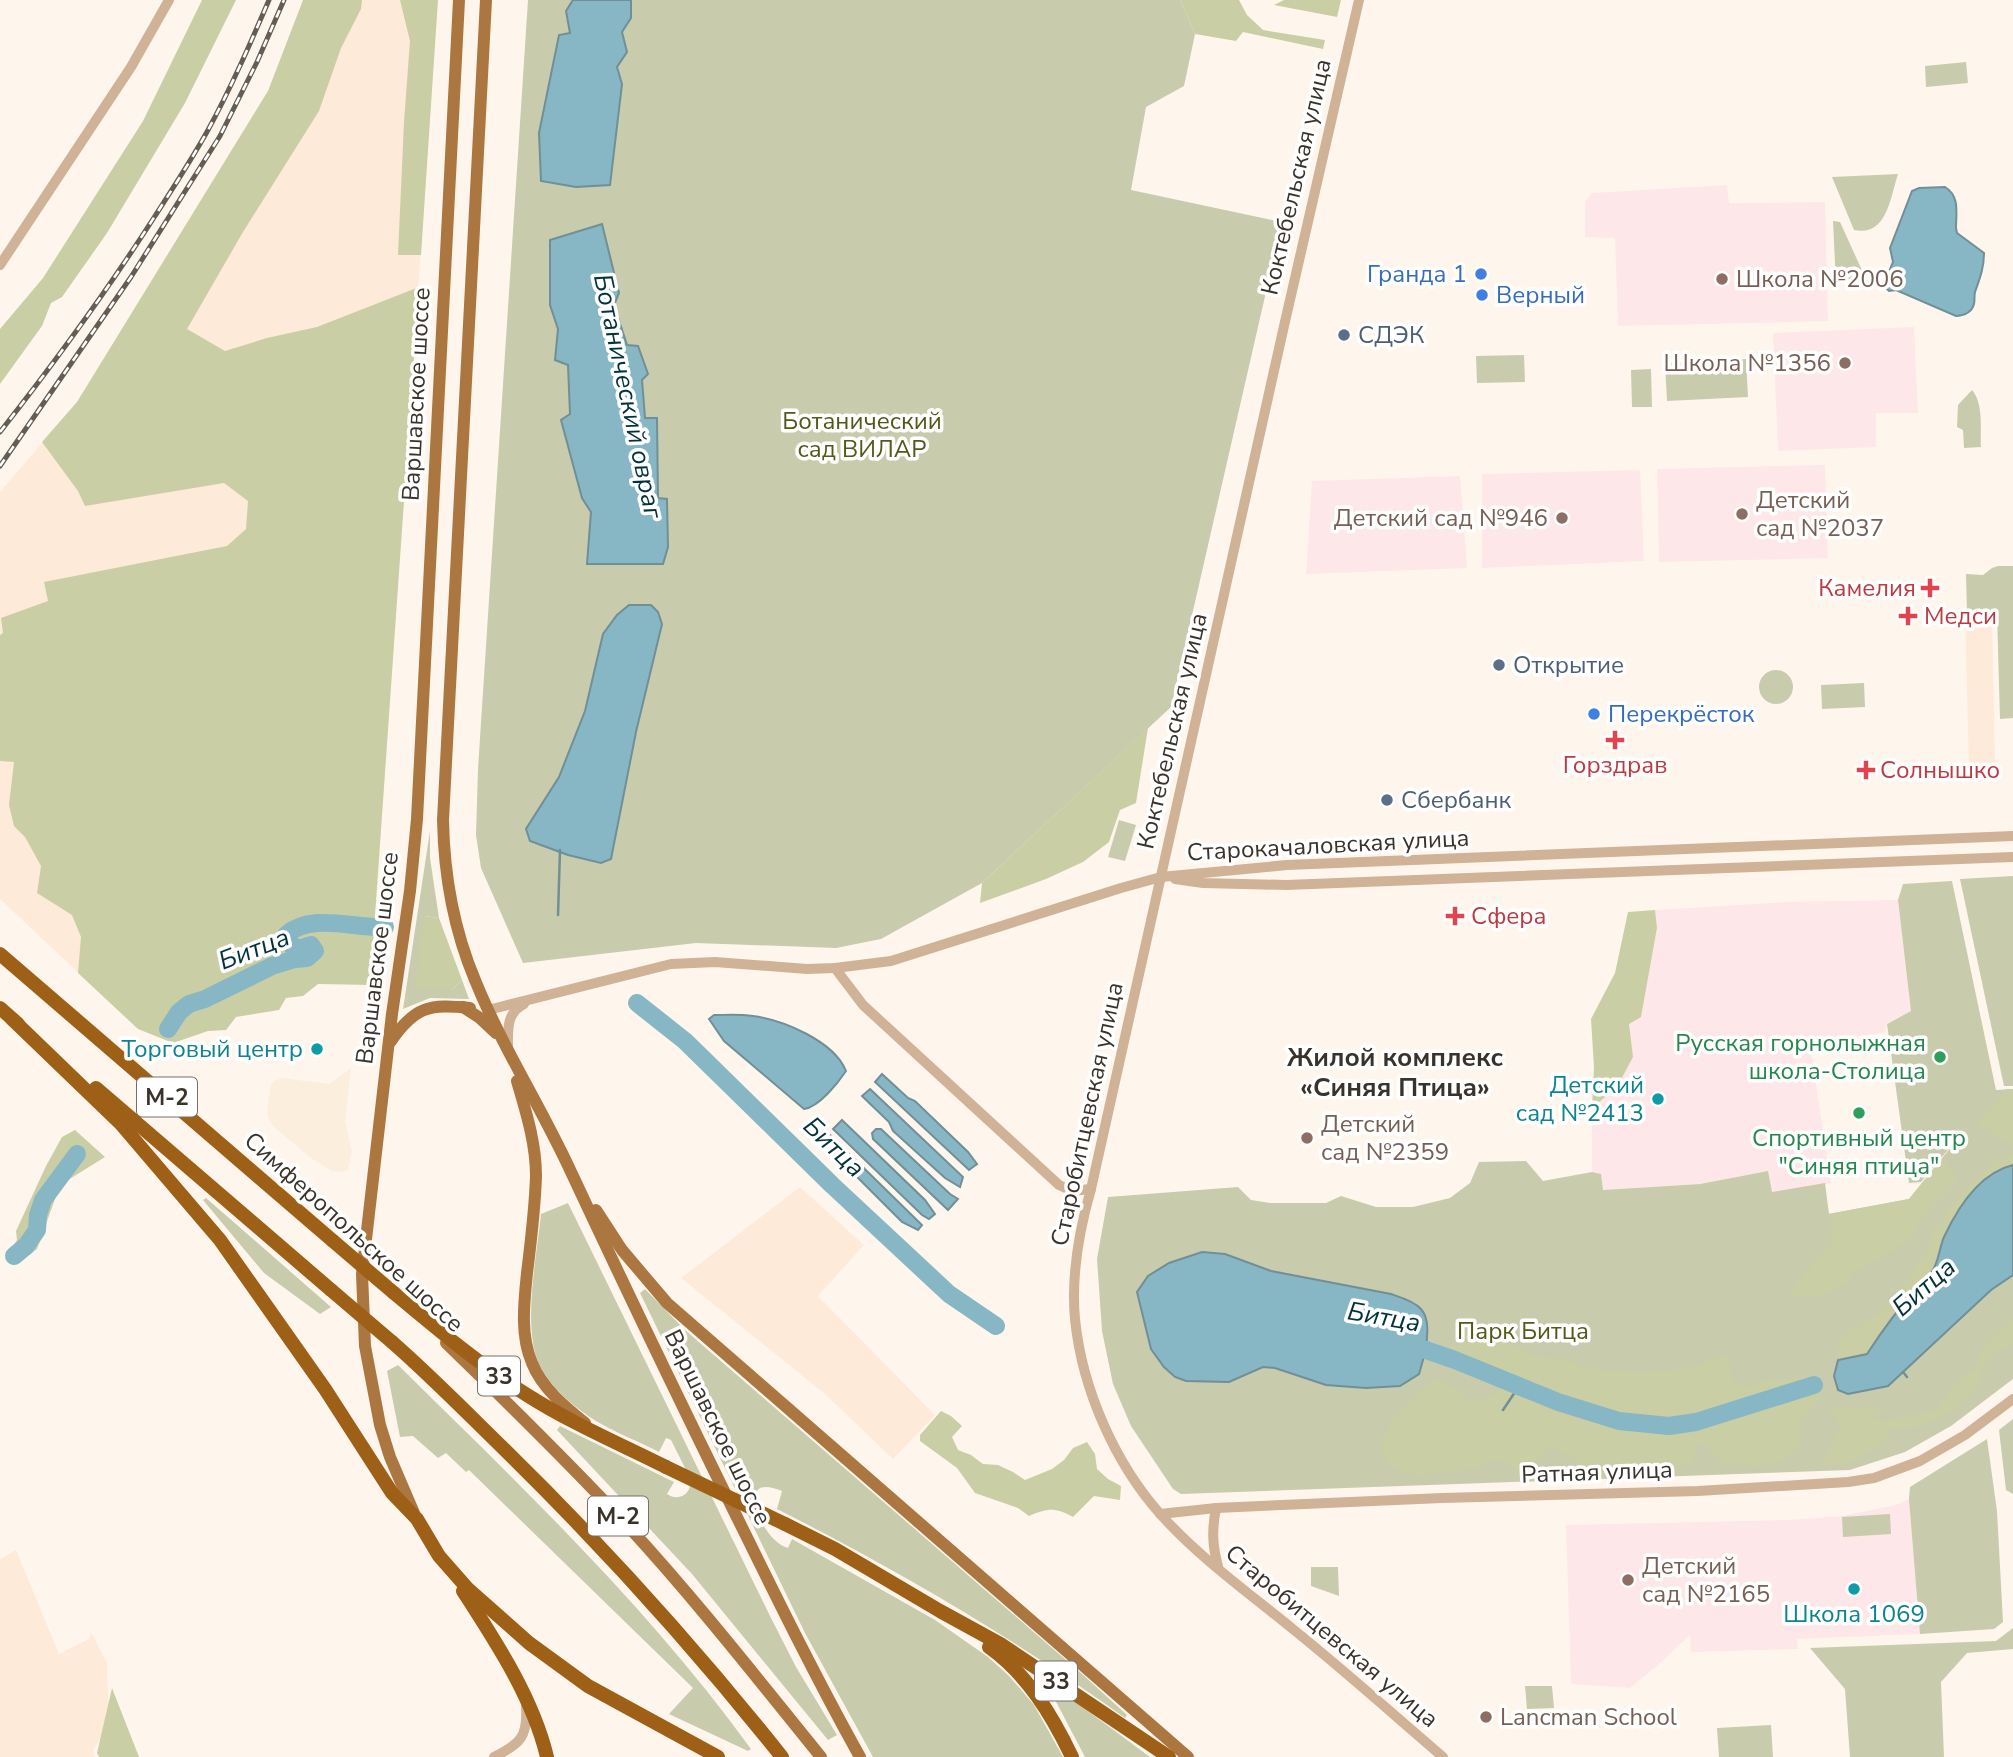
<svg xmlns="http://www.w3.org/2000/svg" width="2013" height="1757" viewBox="0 0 2013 1757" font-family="'Nunito Sans',sans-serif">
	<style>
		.built { fill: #fceedd }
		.industrial { fill: #fdead9 }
		.education { fill: #fde7e8 }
		.green { fill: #c8cbac }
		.forest { fill: #cacea5 }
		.water { fill: #87b7c5; stroke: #708f97; stroke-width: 2 }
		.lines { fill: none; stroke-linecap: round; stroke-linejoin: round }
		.stream { stroke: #708f97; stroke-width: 2.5 }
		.river { stroke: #87b7c5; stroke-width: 18 }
		.minor { stroke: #d0b297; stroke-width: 10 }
		.major { stroke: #ac7641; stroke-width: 12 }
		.highway { stroke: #9e5f17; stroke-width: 14 }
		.rail-casing { stroke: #645d54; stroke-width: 5 }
		.rail { stroke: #fff; stroke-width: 2.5; stroke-dasharray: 8; stroke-linecap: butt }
		.highway-bridge { stroke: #9e5f17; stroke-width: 14 }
		.shop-dot { fill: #3f7fe0; stroke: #fff; stroke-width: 2.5 }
		.education-dot { fill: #8d6e63; stroke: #fff; stroke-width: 2.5 }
		.service-dot { fill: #5c6f8a; stroke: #fff; stroke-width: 2.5 }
		.health-dot { fill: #e0444e; stroke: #fff; stroke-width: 2.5 }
		.culture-dot { fill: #0f9aa8; stroke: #fff; stroke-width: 2.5 }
		.leisure-dot { fill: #2e9e5b; stroke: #fff; stroke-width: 2.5 }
		.labels { text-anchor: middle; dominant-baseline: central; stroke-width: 7; stroke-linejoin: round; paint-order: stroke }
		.shield { fill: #fff; stroke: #75706b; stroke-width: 2 }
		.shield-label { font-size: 23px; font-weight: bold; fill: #3a332b }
		.street-label { font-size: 24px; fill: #3a332b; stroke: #fff }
		.shop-label { font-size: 24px; fill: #366cbe; stroke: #fff; text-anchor: start }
		.education-label { font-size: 24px; fill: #785e54; stroke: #fff; text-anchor: start }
		.service-label { font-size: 24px; fill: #4e5e75; stroke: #fff; text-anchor: start }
		.park-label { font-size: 24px; fill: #555818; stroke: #fff }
		.health-label { font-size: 24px; fill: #be3a42; stroke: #fff; text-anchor: start }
		.leisure-label { font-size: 24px; fill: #27864d; stroke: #fff; text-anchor: end }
		.culture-label { font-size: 24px; fill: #0d838f; stroke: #fff; text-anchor: end }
		.water-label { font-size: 26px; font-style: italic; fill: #02323c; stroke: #fff }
		.neighbourhood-label { font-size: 26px; font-weight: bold; fill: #3a332b; stroke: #fff }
	</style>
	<rect width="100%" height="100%" fill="#fef6ed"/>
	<polygon class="built" points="351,1068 345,1122 352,1151 348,1170 341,1172 331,1171 311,1158 273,1126 267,1114 268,1104 271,1084 276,1080 282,1078 330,1084"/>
	<g class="industrial">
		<polygon points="310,0 438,0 373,944 138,1029 0,899 0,492 77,402 268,91"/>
		<polygon points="1965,618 1992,618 1995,764 1969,765"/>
		<polygon points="800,1187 864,1245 818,1296 935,1415 893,1459 825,1394 681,1278"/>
		<polygon points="16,1550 59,1654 89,1639 91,1632 107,1663 109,1725 93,1750 95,1757 0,1757 0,1559"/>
	</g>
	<g class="education">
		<polygon points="1727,185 1729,203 1825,202 1828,321 1618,326 1615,238 1585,237 1585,201 1592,193"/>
		<polygon points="1914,327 1918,413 1876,413 1876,447 1778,451 1773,333"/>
		<polygon points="1825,465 1828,558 1659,562 1657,469"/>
		<polygon points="1640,470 1644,561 1482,568 1482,474"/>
		<polygon points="1460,476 1467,568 1306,574 1312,481"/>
		<polygon points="1898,900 1911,1011 1887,1023 1885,1032 1810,1044 1831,1183 1772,1193 1767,1171 1700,1184 1603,1190 1601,1174 1592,1172 1592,1108 1617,1087 1629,1023 1641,1017 1657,928 1655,910 1788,902"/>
		<polygon points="1909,1499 1920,1634 1797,1639 1798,1649 1691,1652 1690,1635 1658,1665 1630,1688 1571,1684 1566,1525 1789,1520 1842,1516 1896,1505"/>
	</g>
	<g class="green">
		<polygon points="528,0 1180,0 1195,34 1184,86 1146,107 1131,190 1282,222 1171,707 982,883 881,939 836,948 696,943 523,963 481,868 476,835 478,769"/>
		<polygon points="1966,62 1968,83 1926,87 1925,66"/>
		<path d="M 1898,174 C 1890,198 1887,237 1854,230 L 1832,177 Z"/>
		<polygon points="1833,221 1840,222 1865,277 1864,282 1836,284"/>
		<polygon points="1524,355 1525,382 1477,383 1476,356"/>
		<polygon points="1746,359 1748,397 1667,401 1665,363"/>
		<polygon points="1651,369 1652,407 1632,407 1631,370"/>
		<path d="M 1972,390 C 1984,404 1980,430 1981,447 L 1964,448 L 1963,430 L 1957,427 L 1958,405 Z"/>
		<polygon points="1998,566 2013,566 2013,718 2000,719 1997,614 1967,614 1966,574 1983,575 1992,568"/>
		<circle cx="1776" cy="687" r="17"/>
		<polygon points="1864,683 1865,707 1822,709 1821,685"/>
		<polygon points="1119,820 1136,825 1125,861 1108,857"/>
		<polygon points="430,831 430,858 439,918 424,916 452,990 462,980 469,999 430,998 403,1009"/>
		<polygon points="2013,876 2013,1086 2004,1086 1960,879"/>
		<polygon points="1952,881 1996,1090 2013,1089 2013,1379 1951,1426 1905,1452 1850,1470 1181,1494 1173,1489 1131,1426 1113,1384 1102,1331 1097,1259 1108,1197 1238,1187 1251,1200 1270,1203 1326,1203 1341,1196 1376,1207 1413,1207 1450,1198 1470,1183 1479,1162 1526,1161 1543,1181 1592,1172 1601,1174 1603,1190 1700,1184 1768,1171 1772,1192 1825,1183 1829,1214 1909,1199 1968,1126 1921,1182 1909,1183 1887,1024 1911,1011 1898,900 1903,884"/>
		<polygon points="206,1198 331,1307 320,1314 264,1273 203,1200"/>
		<path d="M 568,1203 L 771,1618 L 796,1667 L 837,1735 L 828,1740 L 692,1574 L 557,1430 L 560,1426 L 674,1482 L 667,1494 C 679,1502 691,1494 691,1480 L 671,1440 L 666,1438 L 659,1452 C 638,1441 616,1433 596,1421 C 574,1407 550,1387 539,1364 C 522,1326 537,1255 541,1214 Z"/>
		<path d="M 645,1289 L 685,1330 L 1081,1673 L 1127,1715 L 1125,1718 C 1017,1640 896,1569 777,1509 L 782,1491 C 731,1469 762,1542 788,1548 L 792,1539 L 935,1620 L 988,1657 L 1009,1676 L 1034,1705 L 1063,1757 L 873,1757 L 805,1633 L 640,1293 Z"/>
		<path d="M 398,1365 C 521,1486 650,1609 751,1749 L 748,1751 L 669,1714 L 693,1688 L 469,1470 L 466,1472 L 446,1453 L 438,1458 L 413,1436 L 400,1437 L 387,1371 Z"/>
		<polygon points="2013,1419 2013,1494 2006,1490 1999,1430"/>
		<polygon points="1987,1439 1997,1511 2003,1622 1994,1629 1920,1634 1909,1499 1910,1487"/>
		<polygon points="1890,1514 1891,1534 1843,1537 1842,1517"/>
		<polygon points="1311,1567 1338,1567 1339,1596 1311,1586"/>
		<polygon points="2013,1628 2013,1649 1967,1653 1941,1682 1944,1757 1850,1757 1845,1689 1810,1648 1996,1641"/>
		<polygon points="1525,1686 1552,1686 1554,1708 1527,1709"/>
		<polygon points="1056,1689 1081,1706 1150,1757 1085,1757 1052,1694"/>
		<polygon points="1771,1725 1773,1757 1719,1757 1717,1728"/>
	</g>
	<g class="forest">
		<polygon points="202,0 236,0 185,103 107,233 62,297 51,303 42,326 0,384 0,329 43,278 143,121"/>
		<polygon points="303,0 362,0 361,9 341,48 319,111 243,232 187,329 225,351 267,338 317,327 419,287 373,944 372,985 318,984 303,996 286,998 279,1010 236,1017 226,1030 208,1031 173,1043 138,1029 78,973 81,937 72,915 37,893 41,866 25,837 14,826 9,805 14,762 0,761 0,635 3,633 1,618 48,601 44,582 227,546 246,529 248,501 224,483 85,506 78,491 42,442 77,402 268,91"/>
		<polygon points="400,0 438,0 421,255 398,255 404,122 410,41"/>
		<polygon points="1180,0 1239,0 1247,15 1263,30 1325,40 1323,49 1243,32 1236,41 1195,34"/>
		<polygon points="1284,0 1341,0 1337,17 1274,5"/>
		<polygon points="1148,728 1136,803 1120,810 1109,842 1083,862 1046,879 980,903 982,883"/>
		<polygon points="1655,910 1657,928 1641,1017 1629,1024 1633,1057 1617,1087 1592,1108 1594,1067 1591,1019 1615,973 1628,912"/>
		<polygon points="424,916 439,918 462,980 452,990 415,989"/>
		<polygon points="2006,1089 2013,1089 2013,1144 2011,1145 1977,1124"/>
		<polygon points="75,1130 105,1157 60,1185 37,1249 29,1255 9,1253 17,1240 16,1231 46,1166 62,1137"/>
		<polygon points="2013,1154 2013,1165 2001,1168 1943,1238 1934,1271 1915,1290 1882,1331 1867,1354 1838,1360 1839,1340 1852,1329 1864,1324 1886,1307 1905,1284 1926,1253 1933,1232 1963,1191 1993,1162"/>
		<polygon points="1943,1157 1958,1179 1932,1205 1911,1238 1890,1253 1854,1271 1847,1283 1827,1294 1803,1298 1790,1294 1792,1288 1831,1243 1832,1228 1828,1214 1909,1199"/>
		<path d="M 2013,1319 L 2013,1344 L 2000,1350 L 1989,1358 L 1973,1395 L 1936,1421 L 1912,1428 L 1888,1430 L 1886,1442 C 1866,1455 1845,1465 1821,1467 L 1841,1427 L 1828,1407 L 1882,1408 L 1874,1416 L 1882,1422 L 1908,1415 L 1920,1414 L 1936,1408 L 1961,1378 L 1977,1367 L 1981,1351 L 1991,1337 Z"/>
		<path d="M 1492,1334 L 1531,1355 L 1567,1359 L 1584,1368 L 1646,1373 L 1697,1367 L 1722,1354 L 1730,1361 L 1731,1379 L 1745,1387 L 1763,1381 L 1810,1377 L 1815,1378 L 1819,1400 L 1802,1419 L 1800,1447 L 1777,1464 L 1756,1467 L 1722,1463 L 1706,1445 L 1696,1444 L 1694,1464 L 1680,1466 L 1658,1465 L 1585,1471 L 1569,1456 L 1551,1448 C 1540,1456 1533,1467 1521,1474 C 1515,1471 1508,1464 1501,1462 C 1491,1459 1478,1468 1468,1470 C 1452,1475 1439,1466 1424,1477 C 1404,1473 1393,1470 1381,1452 C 1385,1418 1412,1402 1435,1379 L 1463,1391 L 1466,1401 C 1484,1399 1501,1397 1505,1377 L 1438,1351 C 1456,1345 1473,1338 1492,1334 Z"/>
		<path d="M 941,1411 L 951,1416 L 962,1426 L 952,1437 L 958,1450 L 971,1455 L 983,1464 L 998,1465 L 1013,1472 L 1025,1480 L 1052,1469 L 1064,1460 L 1073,1448 L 1087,1442 L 1095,1454 L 1097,1469 L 1108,1479 L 1121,1486 L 1120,1500 L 1094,1496 L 1073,1517 C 1055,1507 1048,1508 1029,1516 L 1018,1508 L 975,1493 L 957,1468 L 920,1441 L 920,1435 Z"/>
		<polygon points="112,1688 139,1757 99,1757 97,1753"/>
	</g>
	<g class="water">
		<polygon points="573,0 631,0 631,18 622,32 627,52 617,67 622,84 610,185 576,187 541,181 539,133 559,35 570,33 566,11"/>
		<path d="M 1945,187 C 1960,196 1956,213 1956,228 L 1957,233 L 1984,253 C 1984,268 1980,278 1975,292 C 1974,296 1975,300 1974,304 C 1972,312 1964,316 1956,316 L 1896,290 L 1889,291 L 1885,287 L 1884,284 L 1893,262 L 1890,248 L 1912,191 L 1919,188 Z"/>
		<polygon points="602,224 619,293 614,305 627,345 638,346 648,374 642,380 645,418 657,418 658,498 667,499 668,547 663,564 587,564 591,512 582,498 561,420 570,414 568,365 555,360 558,329 550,305 550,240"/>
		<polygon points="629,605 651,605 658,612 662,624 636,732 611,859 601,863 568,855 530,841 526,829 559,777 585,711 603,634 617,615"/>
		<path d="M 714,1015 C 727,1015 740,1014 753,1016 C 783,1020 834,1041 846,1071 C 838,1083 819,1107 804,1109 L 724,1041 L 709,1019 Z"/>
		<polygon points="882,1074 908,1098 915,1101 968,1152 977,1164 969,1170 875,1082"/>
		<polygon points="870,1089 963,1177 960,1187 945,1178 893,1131 889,1122 862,1096"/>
		<polygon points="842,1120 925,1200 935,1214 929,1219 922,1215 833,1129"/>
		<polygon points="876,1129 881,1129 950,1194 958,1199 948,1210 873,1139 872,1133"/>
		<polygon points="828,1133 922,1225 918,1230 902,1222 821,1141"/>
		<path d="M 2013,1165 L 2013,1275 L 1991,1290 L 1888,1386 L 1848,1394 L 1838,1390 L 1834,1376 L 1838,1360 L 1867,1354 C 1882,1331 1898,1309 1916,1289 C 1921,1283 1927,1279 1931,1273 C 1939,1263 1939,1248 1944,1237 C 1958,1207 1980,1173 2013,1165 Z"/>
		<path d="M 1202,1252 L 1225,1254 L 1271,1271 L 1391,1294 C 1400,1297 1414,1301 1421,1309 C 1434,1323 1424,1358 1419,1374 L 1400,1386 L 1366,1388 L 1326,1385 L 1275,1368 L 1263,1367 L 1229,1382 L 1186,1381 L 1175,1377 L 1164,1367 L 1151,1349 L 1137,1292 L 1148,1276 L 1169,1263 Z"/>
	</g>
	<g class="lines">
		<g class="stream">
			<polyline points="558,915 560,850"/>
			<polyline points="1903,1372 1907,1377"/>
			<polyline points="1503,1410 1519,1386"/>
		</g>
		<g class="river">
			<polyline points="637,1003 685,1041 832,1185 949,1294 996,1326"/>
			<path d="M 168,1029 L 179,1012 L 189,1004 L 205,999 L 272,966 L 295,959 L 307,958 L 315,951 L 311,945 L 298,949 L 290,944 L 286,935 C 311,912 356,929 385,927"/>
			<polyline points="14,1256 26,1246 37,1230 38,1215 43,1200 77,1154"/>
			<polyline points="1402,1346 1426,1350 1455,1360 1558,1402 1619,1421 1669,1426 1696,1422 1814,1385"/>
		</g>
		<g class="minor">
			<path d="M 1359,0 L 1284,326 L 1091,1189 C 1079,1231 1071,1276 1075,1319 C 1082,1389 1115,1464 1162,1516 C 1201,1559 1249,1593 1294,1630 C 1345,1671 1394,1715 1443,1757"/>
			<polyline points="0,265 131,67 169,0"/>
			<polyline points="1175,879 1203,883 1286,885 2013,857"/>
			<polyline points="835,968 863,1005 1059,1185 1072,1191 1091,1189"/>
			<polyline points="488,1010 671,964 715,962 807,969 835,968 891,961 1121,888 1161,877 1287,865 2013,836"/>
			<path d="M 508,1048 C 508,1030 506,1013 524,1004"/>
			<path d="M 1216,1508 C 1212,1529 1212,1545 1218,1566"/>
			<polyline points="1160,1514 1216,1508 1442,1498 1698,1491 1848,1482 1874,1478 1920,1461 1965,1435 2013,1399"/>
			<path d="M 494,1757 C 520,1744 528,1737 526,1707"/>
		</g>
		<g class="major">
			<path d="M 486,0 L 443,820 C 444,874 454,930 475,980 C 502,1047 542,1108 572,1174 C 622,1281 673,1387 725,1493 C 769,1582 812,1671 860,1757"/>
			<polyline points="463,1007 480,1018 496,1033"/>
			<path d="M 391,1041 C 415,1006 430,1004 470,1008"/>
			<path d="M 517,1081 C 526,1112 536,1143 536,1176 C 535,1208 531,1241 527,1273 C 524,1303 520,1335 532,1363 C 542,1388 565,1407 585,1423"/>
			<polyline points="596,1210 622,1250 667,1303 1188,1757"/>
			<path d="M 446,1343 C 507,1402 568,1462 626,1524 C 695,1599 757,1678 821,1757"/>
			<polyline points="414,1513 390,1457 380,1425 365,1346 362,1274 392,1014 410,891 417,819 459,0"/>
		</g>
		<g class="highway">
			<polyline points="0,954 333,1241"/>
			<polyline points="0,1008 18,1024"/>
			<polyline points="12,1019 121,1124 220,1240 325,1389 392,1493 417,1519 439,1556 468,1589 529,1643 588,1686 718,1757"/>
			<polyline points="96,1088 331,1290"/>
			<path d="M 394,1293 C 437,1329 480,1365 527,1395 C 571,1423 620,1444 666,1467"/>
			<path d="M 392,1342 C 431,1376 467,1413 504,1449 C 603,1546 696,1649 782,1757"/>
			<polyline points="785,1524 835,1549 940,1611 1002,1645 1169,1757"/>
			<path d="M 463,1591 C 496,1642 533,1698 547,1757"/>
			<path d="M 989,1647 C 1027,1674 1052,1715 1072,1757"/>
		</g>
		<g class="rail-casing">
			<g id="rail">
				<path d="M 0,432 C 55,362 107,291 155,216 C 173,188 192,159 208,130 C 231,88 250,44 269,0"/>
				<polyline points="0,466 131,277 220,136 257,62 284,0"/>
			</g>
		</g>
		<use href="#rail" class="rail"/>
		<g class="highway-bridge">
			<polyline points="333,1241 394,1293"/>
			<polyline points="331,1290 392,1342"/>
			<polyline points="666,1467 785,1524"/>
		</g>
	</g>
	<g class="shop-dot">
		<circle cx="1481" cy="274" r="7"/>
		<circle cx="1482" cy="295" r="7"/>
		<circle cx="1594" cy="714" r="7"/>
	</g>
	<g class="education-dot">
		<circle cx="1722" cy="279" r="7"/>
		<circle cx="1845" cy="363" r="7"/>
		<circle cx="1742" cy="514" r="7"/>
		<circle cx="1562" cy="518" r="7"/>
		<circle cx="1307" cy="1138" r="7"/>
		<circle cx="1628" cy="1580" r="7"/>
		<circle cx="1486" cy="1717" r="7"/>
	</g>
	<g class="service-dot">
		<circle cx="1344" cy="335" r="7"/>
		<circle cx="1499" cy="665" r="7"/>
		<circle cx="1387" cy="800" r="7"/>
	</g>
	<g class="health-dot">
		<path d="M1926.5 577.5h7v7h7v7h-7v7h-7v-7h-7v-7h7z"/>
		<path d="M1904.5 605.5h7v7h7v7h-7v7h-7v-7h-7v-7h7z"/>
		<path d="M1611.5 729.5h7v7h7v7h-7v7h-7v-7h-7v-7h7z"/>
		<path d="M1862.5 759.5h7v7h7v7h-7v7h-7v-7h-7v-7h7z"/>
		<path d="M1451.5 905.5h7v7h7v7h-7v7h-7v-7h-7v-7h7z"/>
	</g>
	<g class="culture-dot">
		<circle cx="317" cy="1049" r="7"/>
		<circle cx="1658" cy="1099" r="7"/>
		<circle cx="1854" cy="1589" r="7"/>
	</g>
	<g class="leisure-dot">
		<circle cx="1940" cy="1057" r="7"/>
		<circle cx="1859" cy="1113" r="7"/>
	</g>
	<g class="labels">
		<g class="shield">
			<rect x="137" y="1077.5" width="60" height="39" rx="5"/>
			<rect x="478" y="1356.5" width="42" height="39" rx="5"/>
			<rect x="588" y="1496.5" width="60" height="39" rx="5"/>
			<rect x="1035" y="1661.5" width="42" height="39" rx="5"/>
		</g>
		<g class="shield-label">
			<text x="167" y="1097">М-2</text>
			<text x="499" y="1376">33</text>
			<text x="618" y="1516">М-2</text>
			<text x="1056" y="1681">33</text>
		</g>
		<g class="street-label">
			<text transform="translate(1296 177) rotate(-77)">Коктебельская улица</text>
			<text transform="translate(416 394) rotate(-87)">Варшавское шоссе</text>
			<text transform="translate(1172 731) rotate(-77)">Коктебельская улица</text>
			<text transform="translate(1328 845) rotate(-3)">Старокачаловская улица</text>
			<text transform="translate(377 958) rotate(-83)">Варшавское шоссе</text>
			<text transform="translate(1087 1114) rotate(-78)">Старобитцевская улица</text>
			<text transform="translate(354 1232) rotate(42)">Симферопольское шоссе</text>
			<text transform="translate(718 1427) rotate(64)">Варшавское шоссе</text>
			<text transform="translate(1597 1472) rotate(-2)">Ратная улица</text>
			<text transform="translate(1332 1636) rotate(40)">Старобитцевская улица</text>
		</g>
		<g class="shop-label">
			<text x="1467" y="274" text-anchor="end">Гранда 1</text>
			<text x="1496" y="295">Верный</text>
			<text x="1608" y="714">Перекрёсток</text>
		</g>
		<g class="education-label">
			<text x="1736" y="279">Школа №2006</text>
			<text x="1831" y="363" text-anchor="end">Школа №1356</text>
			<text x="1756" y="500">Детский<tspan x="1756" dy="28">сад №2037</tspan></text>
			<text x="1548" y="518" text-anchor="end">Детский сад №946</text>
			<text x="1321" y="1124">Детский<tspan x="1321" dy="28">сад №2359</tspan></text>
			<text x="1642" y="1566">Детский<tspan x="1642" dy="28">сад №2165</tspan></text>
			<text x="1500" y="1717">Lancman School</text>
		</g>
		<g class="service-label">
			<text x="1358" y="335">СДЭК</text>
			<text x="1513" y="665">Открытие</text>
			<text x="1401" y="800">Сбербанк</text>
		</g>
		<g class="park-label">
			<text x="862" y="421">Ботанический<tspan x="862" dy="28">сад ВИЛАР</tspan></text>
			<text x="1523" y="1331">Парк Битца</text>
		</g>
		<g class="health-label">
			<text x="1916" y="588" text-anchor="end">Камелия</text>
			<text x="1924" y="616">Медси</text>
			<text x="1615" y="765" text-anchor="middle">Горздрав</text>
			<text x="1880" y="770">Солнышко</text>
			<text x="1471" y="916">Сфера</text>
		</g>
		<g class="leisure-label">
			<text x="1926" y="1043">Русская горнолыжная<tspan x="1926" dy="28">школа-Столица</tspan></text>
			<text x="1859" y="1138" text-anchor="middle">Спортивный центр<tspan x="1859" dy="28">"Синяя птица"</tspan></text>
		</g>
		<g class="culture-label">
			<text x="303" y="1049">Торговый центр</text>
			<text x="1644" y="1085">Детский<tspan x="1644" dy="28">сад №2413</tspan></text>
			<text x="1854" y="1614" text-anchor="middle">Школа 1069</text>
		</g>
		<g class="water-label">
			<text transform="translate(628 396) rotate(78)">Ботанический овраг</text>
			<text transform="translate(254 949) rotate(-21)">Битца</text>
			<text transform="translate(834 1147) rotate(44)">Битца</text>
			<text transform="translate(1924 1287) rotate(-41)">Битца</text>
			<text transform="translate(1384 1317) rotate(10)">Битца</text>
		</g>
		<g class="neighbourhood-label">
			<text x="1395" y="1057">Жилой комплекс<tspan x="1395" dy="30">«Синяя Птица»</tspan></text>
		</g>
	</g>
</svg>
